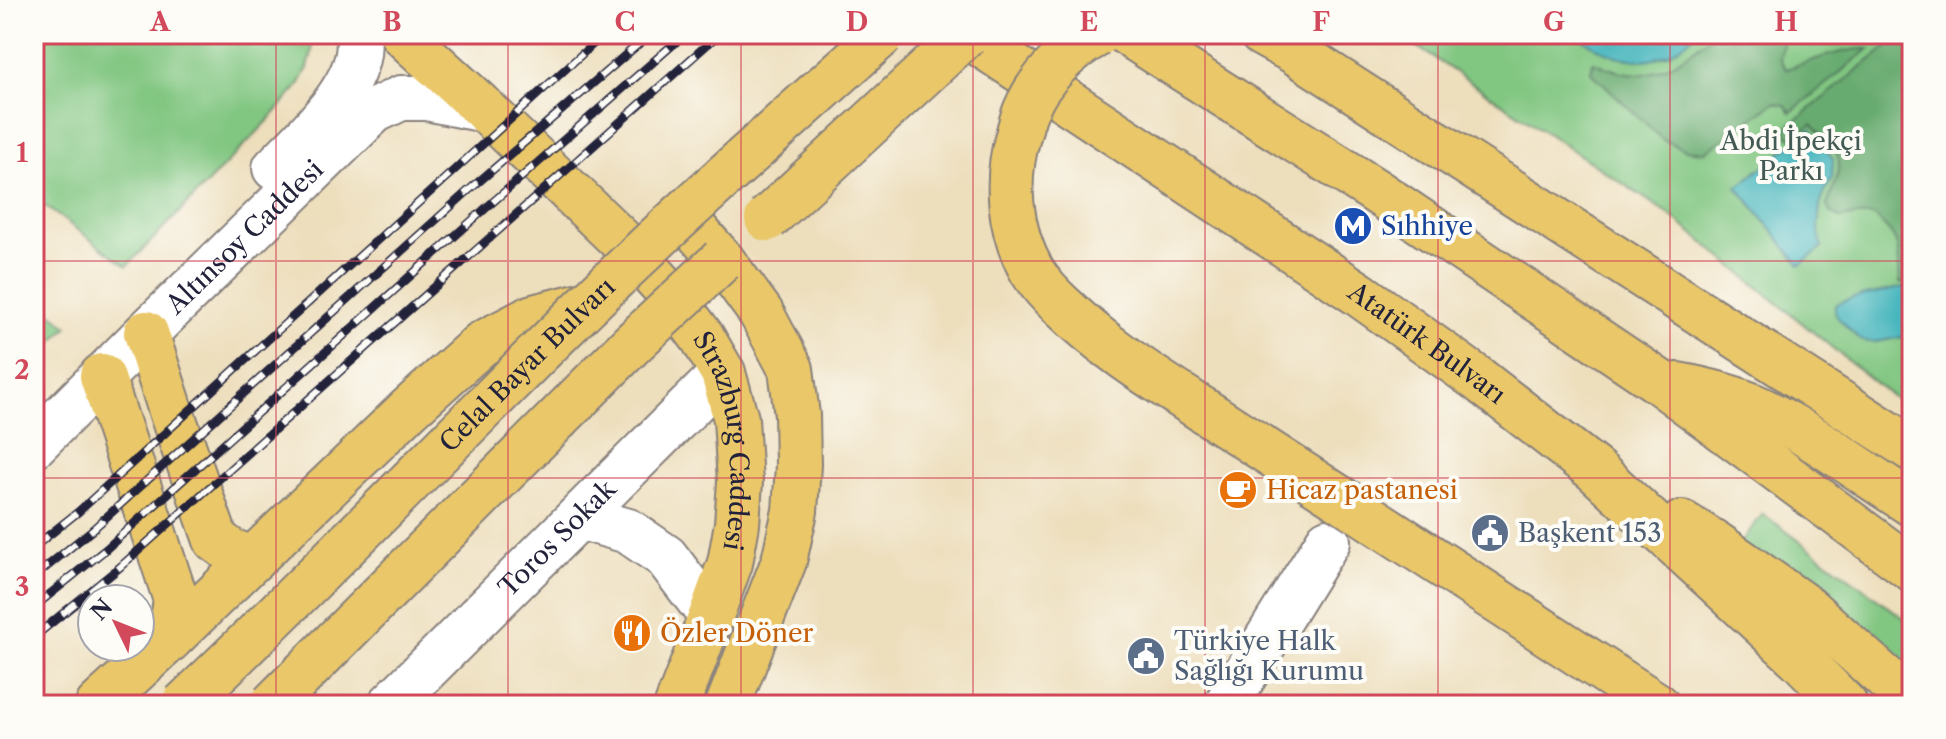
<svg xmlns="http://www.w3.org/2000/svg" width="1946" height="739" viewBox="0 0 1946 739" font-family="'Libre Caslon Text',serif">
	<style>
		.green { fill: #81c681; stroke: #52745e; stroke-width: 2 }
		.forest { fill: #68ab6f; stroke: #456655; stroke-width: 2 }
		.water { fill: #46b6bd; stroke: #346c7c; stroke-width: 2 }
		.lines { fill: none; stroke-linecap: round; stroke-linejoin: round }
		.minor-casing { stroke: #88807c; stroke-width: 48 }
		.major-casing { stroke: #88807c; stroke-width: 48 }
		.minor { stroke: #fff; stroke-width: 44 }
		.major { stroke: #eac769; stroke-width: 44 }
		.rail-casing { stroke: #22223b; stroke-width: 9 }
		.rail { stroke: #fdfcf7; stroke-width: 6; stroke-dasharray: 18; stroke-linecap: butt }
		.major-bridge-casing { stroke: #88807c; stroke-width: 48; stroke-linecap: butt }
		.major-bridge { stroke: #eac769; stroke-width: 44 }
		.grid { fill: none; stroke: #d1495b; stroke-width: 2; stroke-opacity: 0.55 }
		.labels { text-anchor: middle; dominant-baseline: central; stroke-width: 8; stroke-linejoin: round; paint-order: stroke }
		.park-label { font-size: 26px; fill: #435b54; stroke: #fdfcf7 }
		.transit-label { font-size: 26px; fill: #164399; stroke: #fdfcf7; text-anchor: start }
		.street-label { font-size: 26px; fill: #22223b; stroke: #fdfcf7 }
		.food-label { font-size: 26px; fill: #c56008; stroke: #fdfcf7; text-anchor: start }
		.service-label { font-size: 26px; fill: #4e5e75; stroke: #fdfcf7; text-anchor: start }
		.neatline { fill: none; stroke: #d1495b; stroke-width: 3 }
		.grid-label { font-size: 26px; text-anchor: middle; font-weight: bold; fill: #d1495b }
	</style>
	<rect width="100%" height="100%" fill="#fdfcf7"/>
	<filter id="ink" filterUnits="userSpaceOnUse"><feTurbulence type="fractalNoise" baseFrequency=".0125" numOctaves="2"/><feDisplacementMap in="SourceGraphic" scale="16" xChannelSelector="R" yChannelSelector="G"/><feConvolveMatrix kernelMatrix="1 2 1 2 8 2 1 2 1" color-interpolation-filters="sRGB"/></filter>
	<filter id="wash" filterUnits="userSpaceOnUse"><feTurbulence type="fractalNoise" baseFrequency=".006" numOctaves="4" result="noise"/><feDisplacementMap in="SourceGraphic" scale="32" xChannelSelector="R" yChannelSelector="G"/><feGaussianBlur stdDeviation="1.8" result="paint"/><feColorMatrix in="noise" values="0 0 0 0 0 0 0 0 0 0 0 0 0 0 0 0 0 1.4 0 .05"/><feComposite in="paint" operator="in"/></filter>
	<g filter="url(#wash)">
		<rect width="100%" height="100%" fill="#eddebc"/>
		<g class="green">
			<polygon points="34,34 312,34 312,51 308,68 298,87 268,121 127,266 34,198"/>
			<polygon points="1398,34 1912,34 1912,413 1670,215"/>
			<polygon points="34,300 68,326 34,361"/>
			<polygon points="1763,514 1912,624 1912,681 1738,546"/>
		</g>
		<g class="forest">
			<path d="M 1714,34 L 1786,34 L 1784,38 L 1780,59 L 1786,69 C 1806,62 1849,47 1869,49 L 1791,112 L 1785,105 L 1774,103 L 1705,152 L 1686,150 L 1663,140 L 1591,72 L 1593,62 C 1651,88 1668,68 1714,34 Z"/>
			<path d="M 1903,34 L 1912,34 L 1912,280 L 1900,283 C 1896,245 1905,244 1874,216 L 1857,216 L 1839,218 L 1830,212 L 1827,206 C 1831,191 1843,170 1837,155 C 1832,144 1820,133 1812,124 L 1793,138 L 1788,136 L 1785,129 Z"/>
		</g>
		<g class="water">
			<path d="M 1574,34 L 1696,34 C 1688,40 1679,48 1670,53 C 1633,70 1605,53 1574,34 Z"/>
			<polygon points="1811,129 1833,159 1832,178 1825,191 1820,206 1818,226 1822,248 1800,265 1737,187"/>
			<path d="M 1912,285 L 1912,336 C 1899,336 1871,346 1861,340 C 1856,336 1851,331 1846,326 C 1839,319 1834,316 1835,305 C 1859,293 1886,293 1912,285 Z"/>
		</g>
	</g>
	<g filter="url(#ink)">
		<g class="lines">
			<g class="minor-casing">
				<g id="minor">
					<path d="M 275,168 C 303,140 347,99 357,59 C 359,51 359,42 358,34"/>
					<path id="s1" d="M 34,445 L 146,333 L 374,111 L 401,98 L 426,98 L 485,110"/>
					<polyline points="579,517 628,531 666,557 711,616"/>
					<path id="s2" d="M 390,705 L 723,373"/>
					<polyline points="1226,705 1328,541"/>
				</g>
			</g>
			<g class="major-casing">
				<g id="major">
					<path id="s3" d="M 402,34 L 485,110 L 626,245 L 666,289 L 702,337 L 723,373 L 736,419 L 740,482 L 737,524 L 730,563 L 711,616 L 677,705"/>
					<path id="s4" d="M 965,34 L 1359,294 L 1478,379 L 1595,470 L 1800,659 L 1845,705"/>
					<polyline points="1128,34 1374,190 1658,381 1912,569"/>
					<polyline points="1262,34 1295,52 1912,449"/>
					<polyline points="683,216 722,260 761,313 791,369 797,415 798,465 795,511 784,561 728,705"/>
					<polyline points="146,333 172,414 216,540 231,551 253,559"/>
					<polyline points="102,376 176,600 170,639"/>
					<path d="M 1677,385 C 1705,390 1734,397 1760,409 C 1813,435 1862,472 1912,504"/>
					<polyline points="1358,510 1657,705"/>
					<polyline points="1682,523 1716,544 1807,608 1912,702"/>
					<polyline points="98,705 170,639 410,408 481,344 533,317 589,303"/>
				</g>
			</g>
			<use href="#minor" class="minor"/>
			<use href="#major" class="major"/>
			<g class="rail-casing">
				<g id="rail">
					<polyline points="34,547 78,512 604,34"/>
					<polyline points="34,577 92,530 468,191 650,34"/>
					<polyline points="34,607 106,549 486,208 685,34"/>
					<polyline points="34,637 120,567 719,34"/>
				</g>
			</g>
			<use href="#rail" class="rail"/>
			<g class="major-bridge-casing">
				<g id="major-bridge">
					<path d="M 1098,34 C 1068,49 1038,80 1025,112 C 1022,120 1020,128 1018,136 C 1005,180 1009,230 1032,271 C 1040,284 1052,297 1063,307 C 1104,347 1152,377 1200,408 C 1253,442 1305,476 1358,510"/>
					<polyline points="767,219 967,34"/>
					<path id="s5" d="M 183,705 C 321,575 452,437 588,304 C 683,211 784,123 883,34"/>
					<polyline points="272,705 634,342 722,260"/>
				</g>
			</g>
			<use href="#major-bridge" class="major-bridge"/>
		</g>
	</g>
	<path class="grid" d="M 276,34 L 276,705M 508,34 L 508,705M 741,34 L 741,705M 973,34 L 973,705M 1205,34 L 1205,705M 1438,34 L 1438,705M 1670,34 L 1670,705M 34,261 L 1912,261M 34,478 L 1912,478"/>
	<defs>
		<g id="metro-disc" transform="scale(2)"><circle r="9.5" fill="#1a4fb4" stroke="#fdfcf7"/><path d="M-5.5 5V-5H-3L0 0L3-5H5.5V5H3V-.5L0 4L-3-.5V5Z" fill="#fff"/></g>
		<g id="cafe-disc" transform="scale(2)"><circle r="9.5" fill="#e8710a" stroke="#fdfcf7"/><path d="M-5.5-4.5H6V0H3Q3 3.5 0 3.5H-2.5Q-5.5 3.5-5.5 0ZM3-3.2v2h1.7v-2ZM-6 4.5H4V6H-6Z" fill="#fff"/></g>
		<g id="civic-disc" transform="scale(2)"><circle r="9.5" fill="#5c6f8a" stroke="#fdfcf7"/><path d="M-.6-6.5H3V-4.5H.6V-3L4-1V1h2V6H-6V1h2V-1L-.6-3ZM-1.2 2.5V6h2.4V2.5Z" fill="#fff"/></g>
		<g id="restaurant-disc" transform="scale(2)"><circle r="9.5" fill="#e8710a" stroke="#fdfcf7"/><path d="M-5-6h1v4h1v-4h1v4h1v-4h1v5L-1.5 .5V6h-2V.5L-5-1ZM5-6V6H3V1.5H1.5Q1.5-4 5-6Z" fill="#fff"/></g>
	</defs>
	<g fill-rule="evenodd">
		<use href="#metro-disc" x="1353" y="226"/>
		<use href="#cafe-disc" x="1238" y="490"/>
		<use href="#civic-disc" x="1490" y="533"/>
		<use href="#restaurant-disc" x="632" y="633"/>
		<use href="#civic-disc" x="1146" y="656"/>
	</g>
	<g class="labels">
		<g class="park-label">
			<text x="1791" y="141">Abdi İpekçi<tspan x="1791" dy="30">Parkı</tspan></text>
		</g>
		<g class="transit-label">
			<text x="1381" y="226">Sıhhiye</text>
		</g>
		<g class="street-label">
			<text stroke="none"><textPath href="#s1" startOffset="296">Altınsoy Caddesi</textPath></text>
			<text stroke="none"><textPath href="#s4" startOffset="556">Atatürk Bulvarı</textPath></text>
			<text stroke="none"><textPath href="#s5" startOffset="484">Celal Bayar Bulvarı</textPath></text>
			<text stroke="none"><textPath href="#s3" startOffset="536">Strazburg Caddesi</textPath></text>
			<text stroke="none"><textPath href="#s2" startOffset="236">Toros Sokak</textPath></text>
		</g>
		<g class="food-label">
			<text x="1266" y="490">Hicaz pastanesi</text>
			<text x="660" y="633">Özler Döner</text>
		</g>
		<g class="service-label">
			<text x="1518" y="533">Başkent 153</text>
			<text x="1174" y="641">Türkiye Halk<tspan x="1174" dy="30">Sağlığı Kurumu</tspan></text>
		</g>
	</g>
	<rect width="1946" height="739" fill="none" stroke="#fdfcf7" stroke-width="88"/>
	<g transform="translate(116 623) rotate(313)"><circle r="38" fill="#fdfcf7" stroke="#a5a5ac" stroke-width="2"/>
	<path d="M0-6L14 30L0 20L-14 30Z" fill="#d1495b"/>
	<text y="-12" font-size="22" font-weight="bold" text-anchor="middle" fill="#22223b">N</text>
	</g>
	<rect x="44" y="44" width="1858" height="651" class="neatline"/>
	<g class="grid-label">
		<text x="160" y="31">A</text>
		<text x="392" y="31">B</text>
		<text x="625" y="31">C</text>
		<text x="857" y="31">D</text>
		<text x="1089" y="31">E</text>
		<text x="1321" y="31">F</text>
		<text x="1554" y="31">G</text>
		<text x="1786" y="31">H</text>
		<text x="22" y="162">1</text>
		<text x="22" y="379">2</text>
		<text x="22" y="596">3</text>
	</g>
</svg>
